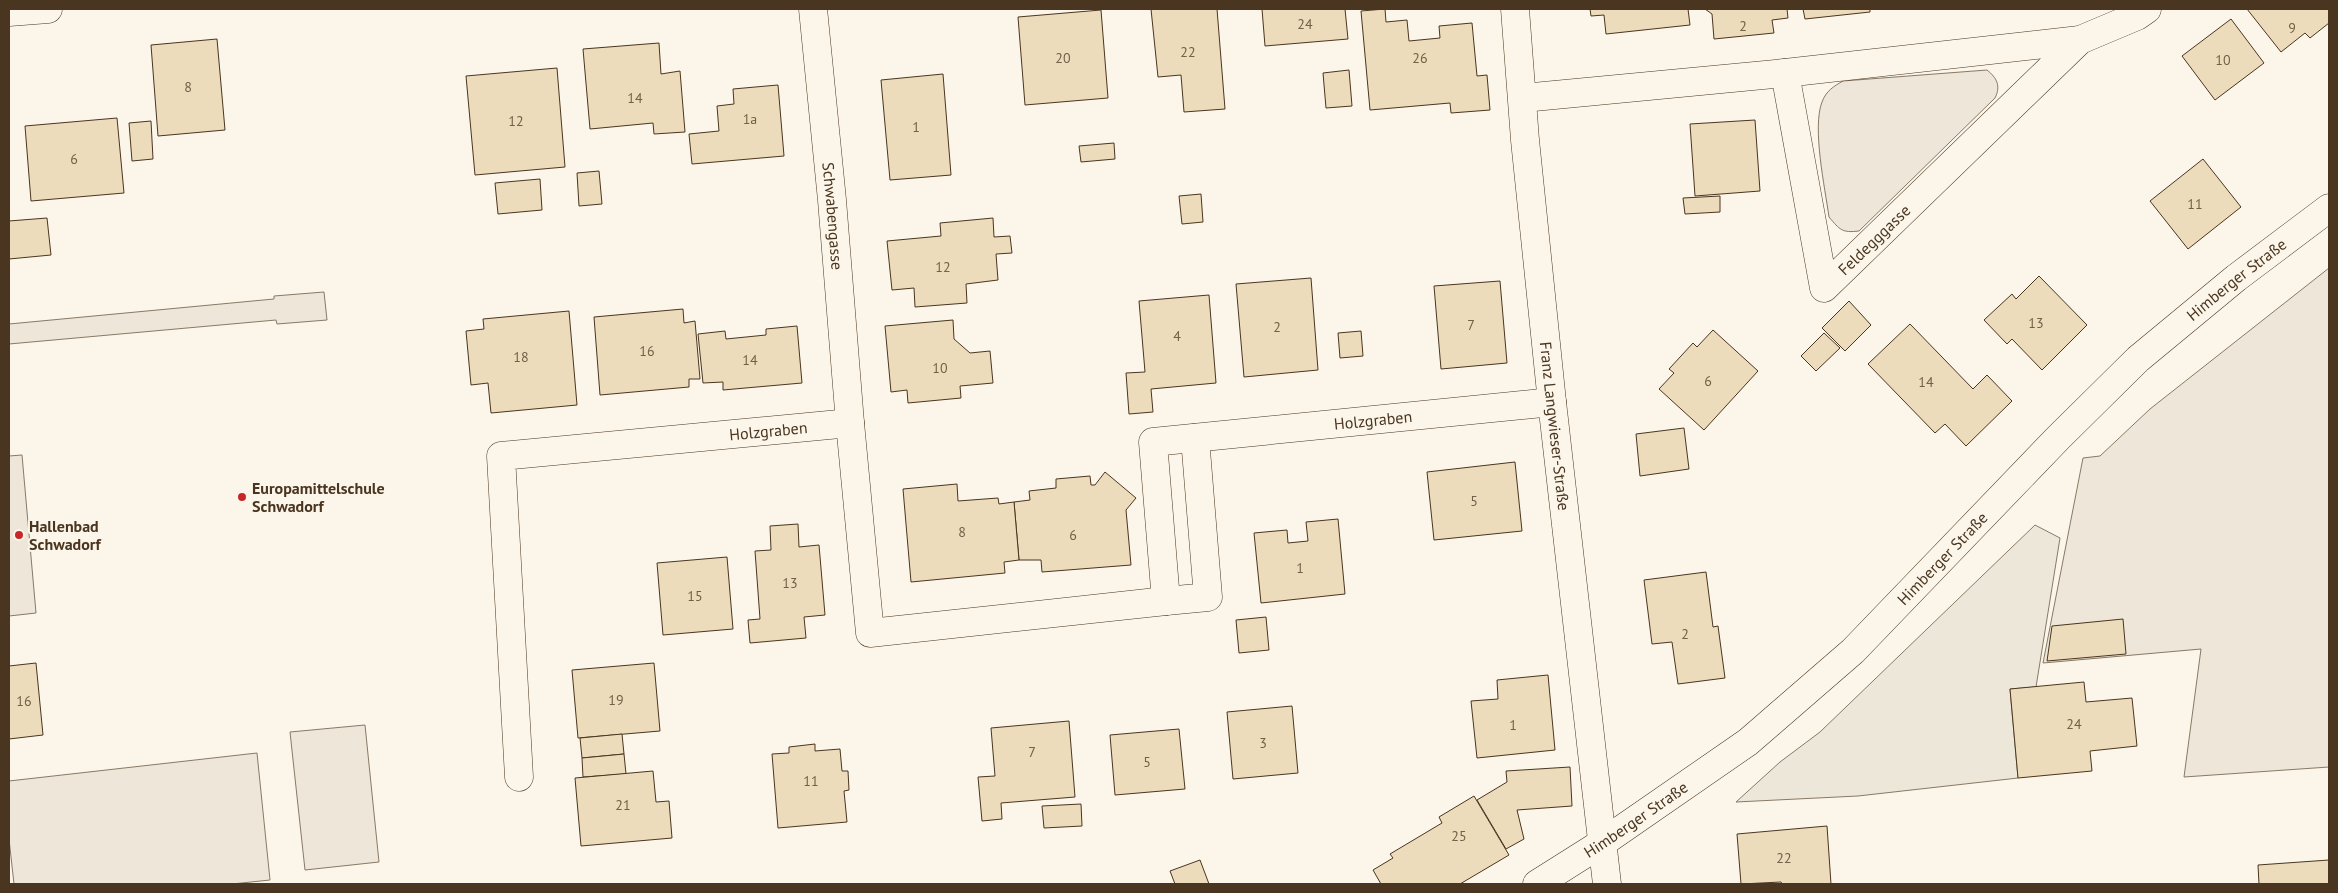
<svg xmlns="http://www.w3.org/2000/svg" width="2338" height="893" viewBox="0 0 2338 893" font-family="'PT Sans',sans-serif">
	<style>
		.green { fill: #ede6d9; stroke: #887966 }
		.parking { fill: #ede7d9; stroke: #887966 }
		.building { fill: #ecdcbc; stroke: #4a3520 }
		.lines { fill: none; stroke-linecap: round; stroke-linejoin: round }
		.minor-casing { stroke: #4a3520; stroke-width: 29 }
		.major-casing { stroke: #4a3520; stroke-width: 29 }
		.minor { stroke: #fbf6e9; stroke-width: 28 }
		.major { stroke: #fbf6e9; stroke-width: 28 }
		.poi-dot { fill: #c62828; stroke: #fbf6e9; stroke-width: 2 }
		.labels { text-anchor: middle; dominant-baseline: central; stroke-width: 4; stroke-linejoin: round; paint-order: stroke }
		.number-label { font-size: 14px; fill: #725f47 }
		.street-label { font-size: 16px; fill: #4a3520; stroke: #fbf6e9 }
		.poi-label { font-size: 16px; font-weight: bold; fill: #4a3520; stroke: #fbf6e9; text-anchor: start }
	</style>
	<rect width="100%" height="100%" fill="#fbf6e9"/>
	<g class="green">
		<path d="M 1987,70 C 1997,78 2001,86 1995,98 L 1859,231 C 1842,233 1840,230 1829,217 C 1825,188 1812,128 1822,102 C 1826,91 1834,86 1843,81 Z"/>
		<polygon points="2329,268 2329,767 2184,777 2201,649 2043,663 2083,458 2100,456 2150,409"/>
		<polygon points="324,292 327,320 277,324 276,320 9,344 9,324 274,299 274,296"/>
		<polygon points="22,455 36,613 9,616 9,456"/>
		<polygon points="365,725 379,862 305,870 290,732"/>
		<polygon points="257,753 270,880 232,884 14,884 9,839 9,781"/>
	</g>
	<polygon class="parking" points="2035,525 2060,538 2036,687 2010,689 2018,778 1858,796 1736,802 1780,762 1820,732"/>
	<g class="building">
		<polygon points="1151,9 1217,9 1225,109 1184,112 1181,75 1158,77"/>
		<polygon points="1262,9 1345,9 1348,39 1265,46"/>
		<polygon points="1385,9 1386,22 1407,20 1409,41 1440,38 1439,26 1472,23 1477,76 1487,75 1490,110 1451,113 1450,103 1370,110 1361,11"/>
		<polygon points="1590,9 1688,9 1690,25 1606,34 1604,15 1591,16"/>
		<polygon points="1705,9 1787,9 1788,18 1772,20 1774,33 1714,39 1712,14"/>
		<polygon points="1803,9 1870,9 1870,12 1805,19"/>
		<polygon points="2247,9 2329,9 2329,23 2310,38 2305,33 2281,52"/>
		<polygon points="1101,10 1108,98 1025,105 1018,17"/>
		<polygon points="2231,19 2264,63 2215,100 2182,56"/>
		<polygon points="217,39 225,130 158,136 151,45"/>
		<polygon points="659,43 661,74 680,71 685,132 654,134 653,123 590,129 583,49"/>
		<polygon points="557,68 565,167 475,175 466,76"/>
		<polygon points="1349,70 1352,106 1326,108 1323,73"/>
		<polygon points="943,74 951,175 890,180 881,80"/>
		<polygon points="778,85 784,156 692,164 689,134 719,131 717,106 734,104 733,89"/>
		<polygon points="117,118 124,193 31,201 25,126"/>
		<polygon points="1755,120 1760,191 1695,196 1690,124"/>
		<polygon points="151,121 153,159 132,161 129,123"/>
		<polygon points="1114,143 1115,159 1081,162 1079,146"/>
		<polygon points="2203,159 2241,207 2188,249 2150,201"/>
		<polygon points="599,171 602,204 579,206 577,173"/>
		<polygon points="540,179 542,210 498,214 495,183"/>
		<polygon points="1201,194 1203,222 1182,224 1179,196"/>
		<polygon points="1720,196 1720,212 1685,214 1683,198"/>
		<polygon points="47,218 51,255 9,259 9,221"/>
		<polygon points="993,218 994,237 1010,236 1012,253 996,254 998,280 966,284 967,303 915,307 914,288 892,290 887,241 941,236 940,223"/>
		<polygon points="2039,276 2087,325 2042,370 2012,339 2007,344 1984,320 2012,294 2016,299"/>
		<polygon points="1311,278 1318,370 1244,377 1236,284"/>
		<polygon points="1500,281 1507,363 1441,369 1434,286"/>
		<polygon points="1209,295 1216,383 1151,389 1153,412 1129,414 1126,373 1145,372 1139,301"/>
		<polygon points="1849,301 1871,325 1845,351 1822,328"/>
		<polygon points="683,309 684,323 695,321 700,379 689,379 689,387 600,395 594,317"/>
		<polygon points="569,311 577,405 491,413 488,383 471,385 466,331 484,329 483,319"/>
		<polygon points="953,320 954,339 970,353 990,351 993,383 960,386 961,398 908,403 907,390 891,392 885,326"/>
		<polygon points="1910,324 1973,389 1987,375 2012,401 1966,446 1945,424 1935,433 1868,364"/>
		<polygon points="797,326 802,383 723,390 723,382 703,383 698,334 725,331 726,339 766,335 766,329"/>
		<polygon points="1713,330 1758,371 1704,430 1659,389 1674,373 1669,369 1693,343 1697,347"/>
		<polygon points="1361,331 1363,356 1340,358 1338,333"/>
		<polygon points="1824,333 1840,348 1816,371 1801,356"/>
		<polygon points="1684,428 1689,469 1640,476 1636,434"/>
		<polygon points="1515,462 1522,531 1434,540 1427,472"/>
		<polygon points="1105,472 1136,498 1126,510 1131,565 1042,572 1041,560 1019,560 1014,502 1030,500 1029,491 1056,488 1056,479 1090,476 1091,485 1095,485"/>
		<polygon points="957,484 958,501 998,498 999,504 1014,502 1019,560 1004,562 1005,573 911,582 903,489"/>
		<polygon points="1338,519 1345,594 1261,603 1254,533 1287,530 1288,543 1308,541 1306,522"/>
		<polygon points="798,524 799,547 819,545 825,615 804,617 806,638 750,643 748,620 760,619 755,551 771,550 770,526"/>
		<polygon points="727,557 733,629 663,635 657,563"/>
		<polygon points="1706,572 1713,627 1718,626 1725,678 1678,684 1672,642 1652,644 1644,580"/>
		<polygon points="1266,617 1269,650 1239,653 1236,620"/>
		<polygon points="2123,619 2126,654 2047,661 2052,626"/>
		<polygon points="36,663 43,735 9,739 9,666"/>
		<polygon points="654,663 660,731 578,738 572,670"/>
		<polygon points="1548,675 1555,750 1477,758 1471,701 1498,699 1497,680"/>
		<polygon points="2084,682 2086,702 2132,698 2137,746 2090,751 2092,771 2018,778 2010,689"/>
		<polygon points="1292,706 1298,773 1233,779 1227,712"/>
		<polygon points="1069,721 1075,797 1001,803 1002,819 982,821 978,777 995,776 991,728"/>
		<polygon points="1179,729 1185,789 1115,795 1110,735"/>
		<polygon points="622,734 624,754 582,758 580,738"/>
		<polygon points="815,744 815,751 840,749 842,771 848,771 849,790 844,791 847,822 778,828 772,754 789,753 789,747"/>
		<polygon points="624,754 626,774 583,777 582,758"/>
		<polygon points="1570,767 1572,806 1517,810 1524,839 1506,849 1477,800 1507,782 1506,771"/>
		<polygon points="653,771 656,802 669,801 672,838 581,846 575,778"/>
		<polygon points="1474,796 1509,855 1460,884 1381,884 1373,870 1393,858 1390,854 1442,823 1439,817"/>
		<polygon points="1081,804 1082,826 1044,828 1042,806"/>
		<polygon points="1827,826 1831,884 1782,884 1781,882 1741,884 1737,834"/>
		<polygon points="1200,860 1209,884 1175,884 1170,871"/>
		<polygon points="2329,860 2329,884 2259,884 2258,865"/>
	</g>
	<g class="lines">
		<g class="minor-casing">
			<g id="minor">
				<path id="s1" d="M 813,9 L 832,200 L 850,423 L 870,633 L 1166,601 L 1153,442 L 1552,402"/>
				<path id="s2" d="M 1515,9 L 1525,140 L 1552,402 L 1607,884"/>
				<polyline points="9,12 48,9"/>
				<path id="s3" d="M 1785,73 L 1824,288 L 2080,40"/>
				<polyline points="1523,98 1785,73 2080,40 2137,16 2147,9"/>
				<polyline points="1166,601 1208,597 1195,438"/>
				<path id="s4" d="M 519,777 L 501,456 L 850,423"/>
			</g>
		</g>
		<g class="major-casing">
			<g id="major">
				<path id="s5" d="M 1537,884 L 1602,843 L 1748,742 L 1853,651 L 2058,438 L 2138,359 L 2236,278 L 2329,208"/>
			</g>
		</g>
		<use href="#minor" class="minor"/>
		<use href="#major" class="major"/>
	</g>
	<g class="poi-dot">
		<circle cx="242" cy="497" r="5"/>
		<circle cx="19" cy="535" r="5"/>
	</g>
	<g class="labels">
		<g class="number-label">
			<text x="1305" y="24">24</text>
			<text x="1743" y="26">2</text>
			<text x="2292" y="28">9</text>
			<text x="1188" y="52">22</text>
			<text x="1063" y="58">20</text>
			<text x="1420" y="58">26</text>
			<text x="2223" y="60">10</text>
			<text x="188" y="87">8</text>
			<text x="635" y="98">14</text>
			<text x="750" y="119">1a</text>
			<text x="516" y="121">12</text>
			<text x="916" y="127">1</text>
			<text x="74" y="159">6</text>
			<text x="2195" y="204">11</text>
			<text x="943" y="267">12</text>
			<text x="2036" y="323">13</text>
			<text x="1471" y="325">7</text>
			<text x="1277" y="327">2</text>
			<text x="1177" y="336">4</text>
			<text x="647" y="351">16</text>
			<text x="521" y="357">18</text>
			<text x="750" y="360">14</text>
			<text x="940" y="368">10</text>
			<text x="1708" y="381">6</text>
			<text x="1926" y="382">14</text>
			<text x="1474" y="501">5</text>
			<text x="962" y="532">8</text>
			<text x="1073" y="535">6</text>
			<text x="1300" y="568">1</text>
			<text x="790" y="583">13</text>
			<text x="695" y="596">15</text>
			<text x="1685" y="634">2</text>
			<text x="616" y="700">19</text>
			<text x="24" y="701">16</text>
			<text x="2074" y="724">24</text>
			<text x="1513" y="725">1</text>
			<text x="1263" y="743">3</text>
			<text x="1032" y="752">7</text>
			<text x="1147" y="762">5</text>
			<text x="811" y="781">11</text>
			<text x="623" y="805">21</text>
			<text x="1459" y="836">25</text>
			<text x="1784" y="858">22</text>
		</g>
		<g class="street-label">
			<text stroke="none"><textPath href="#s1" startOffset="208">Schwabengasse</textPath></text>
			<text stroke="none"><textPath href="#s3" startOffset="288">Feldegggasse</textPath></text>
			<text stroke="none"><textPath href="#s5" startOffset="928">Himberger Straße</textPath></text>
			<text stroke="none"><textPath href="#s1" startOffset="1305">Holzgraben</textPath></text>
			<text stroke="none"><textPath href="#s2" startOffset="419">Franz Langwieser-Straße</textPath></text>
			<text stroke="none"><textPath href="#s4" startOffset="590">Holzgraben</textPath></text>
			<text stroke="none"><textPath href="#s5" startOffset="522">Himberger Straße</textPath></text>
			<text stroke="none"><textPath href="#s5" startOffset="118">Himberger Straße</textPath></text>
		</g>
		<g class="poi-label">
			<text x="252" y="488">Europamittelschule<tspan x="252" dy="18">Schwadorf</tspan></text>
			<text x="29" y="526">Hallenbad<tspan x="29" dy="18">Schwadorf</tspan></text>
		</g>
	</g>
	<rect width="2338" height="893" fill="none" stroke="#4a3520" stroke-width="20"/>
</svg>
